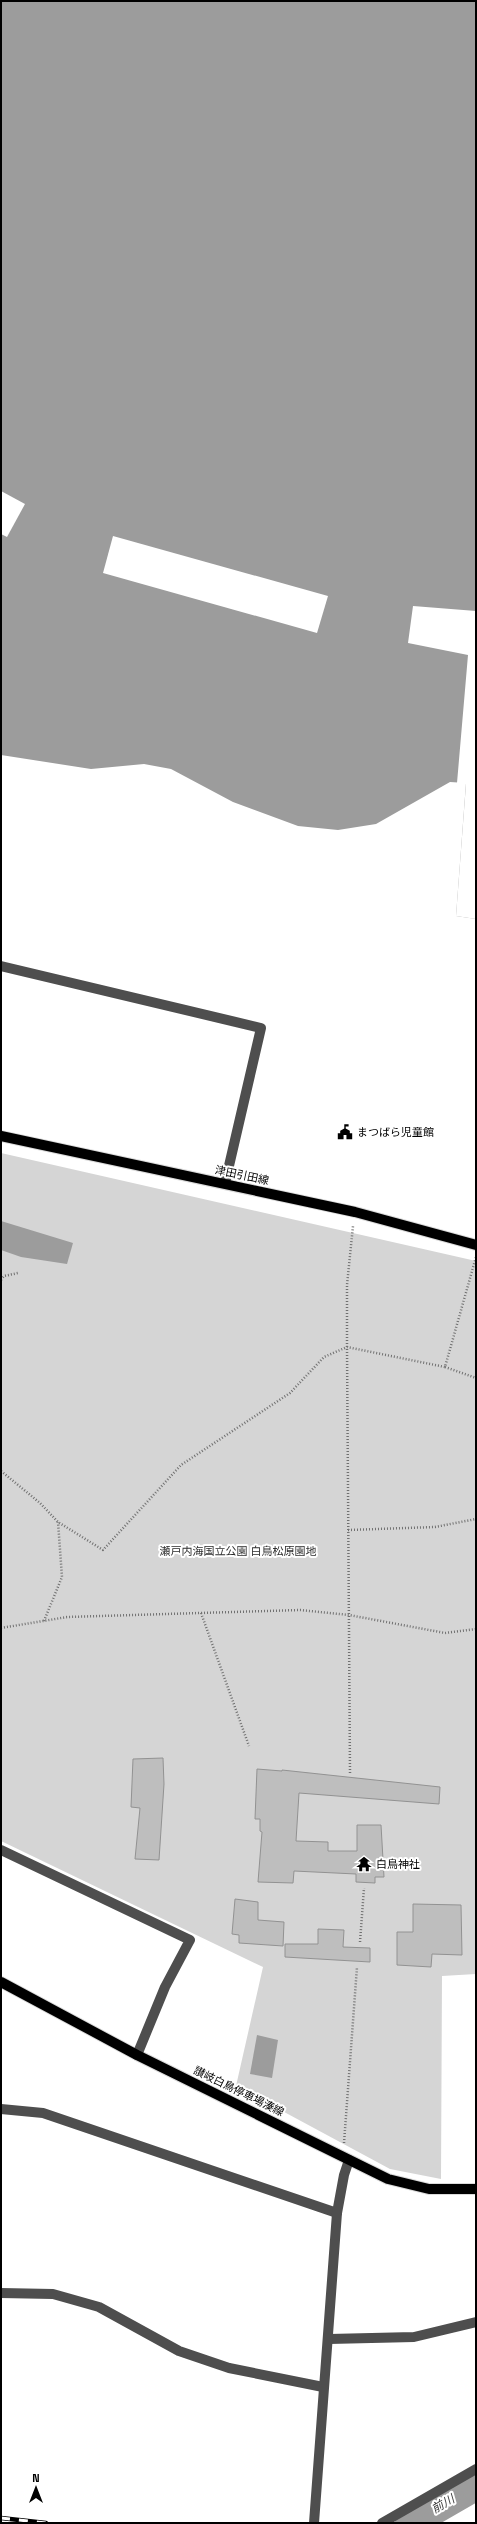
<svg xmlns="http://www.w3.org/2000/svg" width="477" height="2524" viewBox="0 0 477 2524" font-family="'Space Grotesk','Noto Sans JP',sans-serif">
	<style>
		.green { fill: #d5d5d5 }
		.water { fill: #9c9c9c }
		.pier { fill: #fff }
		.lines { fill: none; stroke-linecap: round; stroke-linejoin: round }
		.river { stroke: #9c9c9c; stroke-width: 31 }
		.building { fill: #bebebe; stroke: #929292 }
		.major-casing { stroke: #dbdbdb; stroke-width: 12 }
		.path { stroke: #707070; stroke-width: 2.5; stroke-dasharray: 1 2; stroke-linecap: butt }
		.minor { stroke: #4e4e4e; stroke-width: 10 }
		.major { stroke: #000; stroke-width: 10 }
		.rail-casing { stroke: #000; stroke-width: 4.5 }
		.rail { stroke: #fff; stroke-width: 3; stroke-dasharray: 9; stroke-linecap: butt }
		.labels { text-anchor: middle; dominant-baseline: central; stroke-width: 4; stroke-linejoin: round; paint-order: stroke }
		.poi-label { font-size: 11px; fill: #000; stroke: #fff; text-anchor: start }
		.street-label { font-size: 11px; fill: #000; stroke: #fff }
		.park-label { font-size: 11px; fill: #2c2c2c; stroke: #fff }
		.water-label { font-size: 12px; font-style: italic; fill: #3d3d3d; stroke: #fff }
	</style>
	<rect width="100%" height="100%" fill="#fff"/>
	<polygon class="green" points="1,1153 476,1261 476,1974 442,1976 441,2179 390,2169 236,2086 263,1967 1,1841"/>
	<g class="water">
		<polygon points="1,1 476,1 476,919 456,916 466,783 450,782 376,824 338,830 298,826 233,802 171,769 144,764 91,769 1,755"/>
		<polygon points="1,1221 73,1243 67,1264 21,1257 1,1250"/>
		<polygon points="257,2035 278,2040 272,2078 250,2074"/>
	</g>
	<g class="pier">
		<polygon points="1,491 25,504 7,537 1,534"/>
		<polygon points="113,536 328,596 317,633 103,573"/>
		<polygon points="413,606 476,611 476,919 456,916 466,784 457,783 468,655 408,643"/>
	</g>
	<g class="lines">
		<polyline class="river" points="410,2523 476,2485"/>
	</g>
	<g class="building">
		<polygon points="163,1758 164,1784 159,1860 135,1859 140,1808 131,1807 133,1759"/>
		<polygon points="257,1769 282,1771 282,1770 440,1787 439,1804 299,1793 296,1841 328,1842 328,1851 357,1851 357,1825 381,1825 384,1877 375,1877 375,1883 356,1882 356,1874 294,1871 293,1883 258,1882 262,1832 260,1831 260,1819 255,1819"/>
		<polygon points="235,1899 258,1902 258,1920 284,1922 283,1946 239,1943 239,1935 232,1934"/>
		<polygon points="413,1904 461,1905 462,1955 432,1954 431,1967 397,1965 397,1932 413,1932"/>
		<polygon points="318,1929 344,1930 343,1947 370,1948 370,1962 285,1957 285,1944 318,1944"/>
	</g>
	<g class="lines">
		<g class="major-casing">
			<g id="major">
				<polyline points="1,1136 355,1212 476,1245"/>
				<polyline points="1,1982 137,2055 388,2179 429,2189 476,2189"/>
			</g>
		</g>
		<g class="path">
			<polyline points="1,1280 4,1276 18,1273"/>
			<polyline points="445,1367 476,1378"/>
			<polyline points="1,1471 40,1503 58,1522 103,1550 181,1465 290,1393 324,1357 347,1347 445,1367 476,1257"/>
			<polyline points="348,1530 435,1527 476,1519"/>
			<polyline points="201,1613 249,1746"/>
			<polyline points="44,1621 62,1577 58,1522"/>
			<polyline points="1,1628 67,1617 300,1610 349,1615 445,1633 476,1629"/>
			<polyline points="350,1773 347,1347 347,1285 353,1226"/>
			<polyline points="360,1942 364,1888"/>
			<polyline points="344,2143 357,1967"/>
		</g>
		<g class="minor">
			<polyline points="1,966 261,1028 225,1183"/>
			<polyline points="1,1850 190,1940 165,1987 137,2055"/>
			<polyline points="1,2109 43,2113 337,2213"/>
			<polyline points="1,2293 53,2294 99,2307 179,2351 229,2368 323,2387"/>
			<polyline points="329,2339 414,2337 476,2322"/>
			<polyline points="314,2523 337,2213 344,2175 349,2160"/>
			<polyline points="382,2523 476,2469"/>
		</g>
		<use href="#major" class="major"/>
		<g class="rail-casing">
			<polyline id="rail" points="1,2518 46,2523"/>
		</g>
		<use href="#rail" class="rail"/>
	</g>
	<defs>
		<g id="civic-bare" transform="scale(1.2)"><path d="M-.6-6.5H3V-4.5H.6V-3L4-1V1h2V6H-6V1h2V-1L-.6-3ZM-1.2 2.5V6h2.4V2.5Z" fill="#000" stroke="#fff" stroke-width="2.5" paint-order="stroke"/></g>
		<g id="temple-bare" transform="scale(1.2)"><path d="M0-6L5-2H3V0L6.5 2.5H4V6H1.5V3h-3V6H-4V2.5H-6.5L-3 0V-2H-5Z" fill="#000" stroke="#fff" stroke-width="2.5" paint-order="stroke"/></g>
	</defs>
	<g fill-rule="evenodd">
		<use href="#civic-bare" x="345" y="1132"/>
		<use href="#temple-bare" x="364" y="1864"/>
	</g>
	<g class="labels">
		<g class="poi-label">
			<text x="357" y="1132">まつばら児童館</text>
			<text x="376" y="1864">白鳥神社</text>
		</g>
		<g class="street-label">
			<text transform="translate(242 1175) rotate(12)">津田引田線</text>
			<text transform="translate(239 2091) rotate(26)">讃岐白鳥停車場湊線</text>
		</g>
		<g class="park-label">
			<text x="238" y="1551">瀬戸内海国立公園 白鳥松原園地</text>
		</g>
		<g class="water-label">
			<text transform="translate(443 2504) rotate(-30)">前川</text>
		</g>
	</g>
	<rect width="477" height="2524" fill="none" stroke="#000000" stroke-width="4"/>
	<g transform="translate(36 2488)" stroke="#ffffff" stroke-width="3" paint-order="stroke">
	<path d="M0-3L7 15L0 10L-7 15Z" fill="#000000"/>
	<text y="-6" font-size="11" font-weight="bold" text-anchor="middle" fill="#000000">N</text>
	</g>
</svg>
